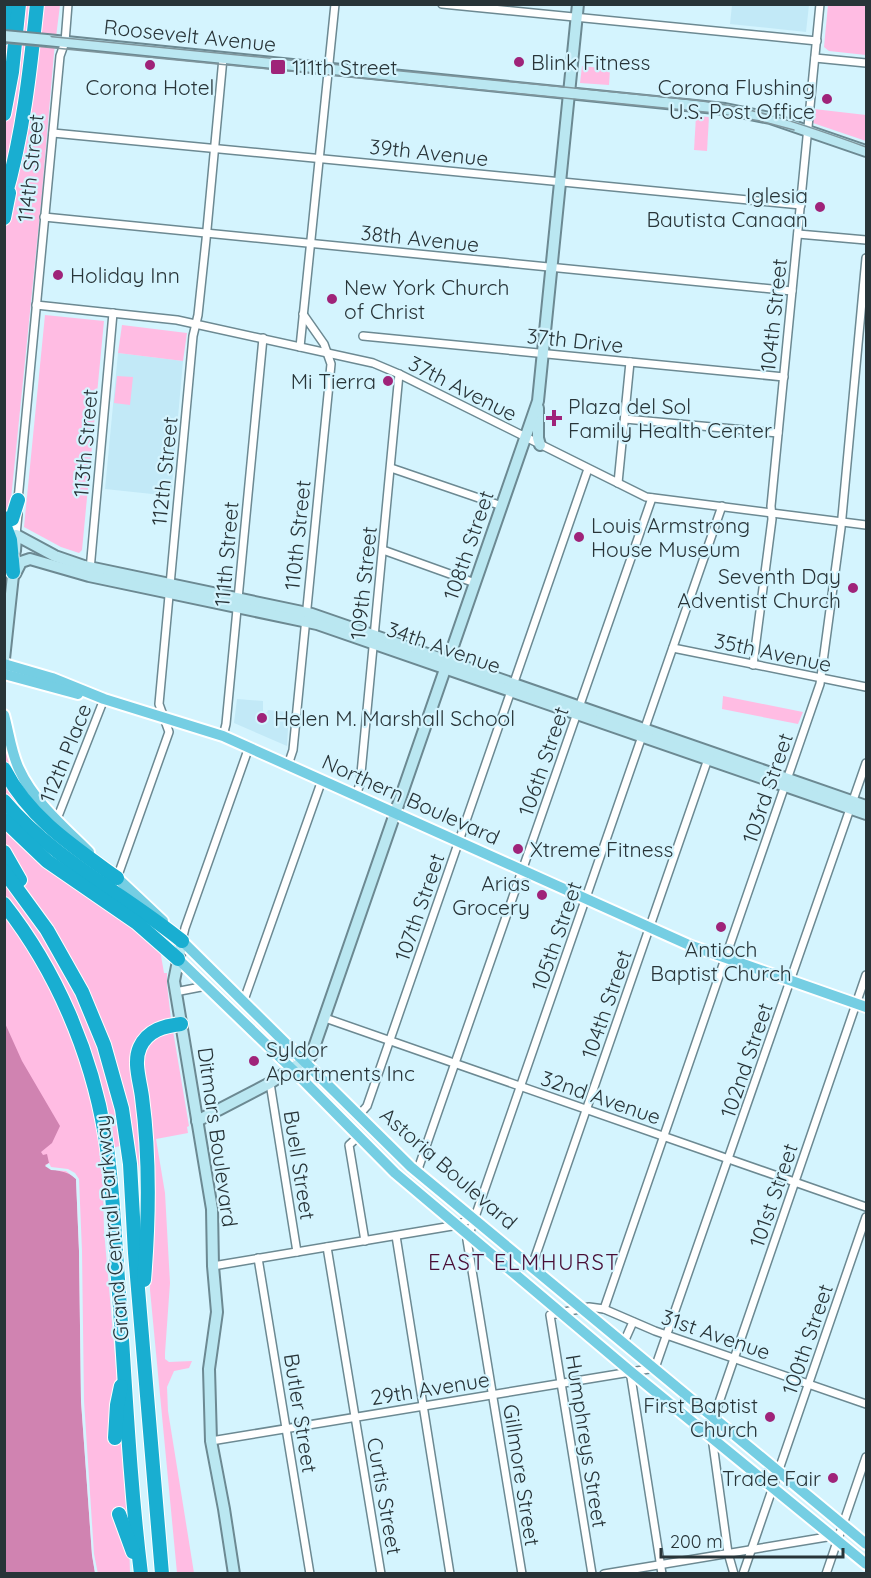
<svg xmlns="http://www.w3.org/2000/svg" width="871" height="1578" viewBox="0 0 871 1578" font-family="Quicksand,sans-serif">
	<style>
		.built { fill: #c2e9f7 }
		.green { fill: #ffbce3 }
		.water { fill: #d083b1 }
		.pier { fill: #d4f4fe }
		.lines { fill: none; stroke-linecap: round; stroke-linejoin: round }
		.street-casing { stroke: #6c8992; stroke-width: 10 }
		.secondary-casing { stroke: #6c8992; stroke-width: 14 }
		.primary-casing { stroke: #fff; stroke-width: 14 }
		.highway-casing { stroke: #fff; stroke-width: 16 }
		.street { stroke: #fff; stroke-width: 7 }
		.secondary { stroke: #bae7f1; stroke-width: 10 }
		.primary { stroke: #75cee3; stroke-width: 10 }
		.highway { stroke: #19aed1; stroke-width: 14 }
		.rail { stroke: #7f959c; stroke-width: 1.5 }
		.secondary-bridge-casing { stroke: #6c8992; stroke-width: 14; stroke-linecap: butt }
		.secondary-bridge { stroke: #bae7f1; stroke-width: 10 }
		.poi-dot { fill: #9f2379; stroke: #d4f4fe; stroke-width: 2 }
		.labels { text-anchor: middle; dominant-baseline: central; stroke-width: 4.5; stroke-linejoin: round; paint-order: stroke }
		.street-label { font-size: 21px; fill: #283438; stroke: #d4f4fe }
		.poi-label { font-size: 21px; fill: #283438; stroke: #d4f4fe; text-anchor: start }
		.neighbourhood-label { font-size: 22px; letter-spacing: 1.5px; fill: #490e36; stroke: #d4f4fe }
	</style>
	<rect width="100%" height="100%" fill="#d4f4fe"/>
	<g class="built">
		<polygon points="732,5 809,5 806,32 730,24"/>
		<polygon points="118,353 183,361 171,496 105,489"/>
		<polygon points="237,699 263,701 263,712 267,712 268,710 289,712 287,746 234,723"/>
	</g>
	<g class="green">
		<polygon points="4,5 60,5 54,53 41,203 10,509 5,599"/>
		<polygon points="828,5 866,5 866,55 829,51 824,47"/>
		<polygon points="582,66 610,69 609,85 580,83"/>
		<polygon points="814,109 866,115 866,141 813,123"/>
		<polygon points="696,116 709,117 707,151 694,150"/>
		<polygon points="45,315 104,321 82,550 79,553 61,547 24,527"/>
		<polygon points="122,325 187,333 183,361 118,353"/>
		<polygon points="117,376 133,377 130,405 114,403"/>
		<polygon points="723,696 803,712 798,724 722,709"/>
		<polygon points="5,737 14,769 24,789 154,915 164,973 167,973 167,985 171,1019 189,1126 187,1127 188,1133 156,1139 165,1193 170,1283 165,1353 165,1359 169,1362 192,1361 189,1368 174,1371 167,1387 168,1411 194,1573 177,1573 150,1290 151,1229 134,1142 102,1151 104,1230 128,1506 130,1573 5,1573"/>
	</g>
	<path class="water" d="M 4,1021 L 22,1061 L 60,1126 L 52,1143 L 41,1152 L 43,1155 L 47,1154 L 49,1163 L 45,1165 C 54,1173 67,1169 76,1179 L 79,1251 L 81,1401 L 92,1555 L 95,1573 L 5,1573 Z"/>
	<polygon class="pier" points="49,1163 51,1167 68,1169 75,1173 79,1179 82,1251 84,1401 94,1554 98,1574 95,1573 92,1555 81,1401 79,1251 76,1179 66,1171 51,1170 45,1166"/>
	<g class="lines">
		<g class="street-casing">
			<g id="street">
				<polyline points="442,4 817,41"/>
				<polyline points="815,58 866,63"/>
				<polyline points="53,133 801,205"/>
				<polyline points="44,217 792,291"/>
				<polyline points="798,234 866,240"/>
				<polyline points="36,305 177,320 373,363 399,374 646,497 866,525"/>
				<polyline points="363,336 784,377"/>
				<polyline points="300,347 335,4"/>
				<polyline points="625,419 778,433"/>
				<polyline points="391,468 502,506"/>
				<polyline points="618,483 630,362"/>
				<polyline points="18,500 60,56 65,42 68,4"/>
				<polyline points="16,535 18,514"/>
				<polyline points="383,550 475,583"/>
				<polyline points="90,570 113,313"/>
				<polyline points="673,648 866,687"/>
				<polyline points="753,665 772,519 771,506 820,4"/>
				<polyline points="223,736 226,724 263,338"/>
				<polyline points="288,765 293,750 331,364 324,344 303,314"/>
				<polyline points="356,795 360,784 399,374"/>
				<polyline points="57,819 104,699"/>
				<polyline points="117,878 169,732 159,704 193,336 198,315 206,240 223,58"/>
				<polyline points="182,941 185,928 249,747"/>
				<polyline points="175,992 206,986"/>
				<polyline points="244,1000 322,780"/>
				<polyline points="325,1018 866,1207"/>
				<polyline points="270,1083 297,1252"/>
				<polyline points="359,1115 367,1106 588,469"/>
				<polyline points="359,1136 349,1145 365,1241"/>
				<polyline points="417,1172 652,498"/>
				<polyline points="396,1236 450,1574"/>
				<polyline points="327,1247 381,1574"/>
				<polyline points="258,1258 310,1574"/>
				<polyline points="213,1266 458,1225 474,1217"/>
				<polyline points="532,1266 709,756"/>
				<polyline points="604,1309 820,684 841,528 866,258"/>
				<polyline points="624,1342 633,1322"/>
				<polyline points="630,1371 662,1574"/>
				<polyline points="211,1441 655,1368 866,763"/>
				<polyline points="522,1574 467,1240 722,506"/>
				<polyline points="592,1574 550,1315 589,1307 604,1309 655,1331 866,1404"/>
				<polyline points="604,1574 839,1535"/>
				<polyline points="734,1574 728,1553 712,1437 714,1417 866,975"/>
				<polyline points="743,1574 866,1217"/>
				<polyline points="826,1574 866,1457"/>
			</g>
		</g>
		<g class="secondary-casing">
			<g id="secondary">
				<polyline points="47,40 725,109 770,118 866,151"/>
				<polyline points="538,408 538,438 540,445"/>
				<polyline points="15,551 16,535 55,556 84,566 312,614 866,806"/>
				<polyline points="15,574 21,562 30,559 89,576 317,624 866,814"/>
				<polyline points="4,659 14,566"/>
				<polyline points="182,941 174,981 212,1209 213,1266 217,1312 209,1369 211,1441 224,1509 234,1574"/>
				<polyline points="197,1121 270,1083 311,1056 538,401 578,4"/>
			</g>
		</g>
		<g class="primary-casing">
			<g id="primary">
				<polyline points="4,664 52,678 104,699 223,736 689,945 866,1007"/>
				<polyline points="4,674 78,694"/>
				<path d="M 4,715 C 9,733 11,752 19,769 C 34,802 64,827 89,852"/>
				<polyline points="113,874 163,921"/>
				<polyline points="178,937 411,1167 866,1544"/>
				<polyline points="178,959 292,1069 395,1173 630,1371 866,1564"/>
			</g>
		</g>
		<g class="highway-casing">
			<g id="highway">
				<polyline points="4,38 8,4"/>
				<polyline points="4,114 12,72 19,4"/>
				<path d="M 4,200 C 23,136 30,71 37,4"/>
				<polyline points="4,218 9,193"/>
				<polyline points="4,518 8,520 12,519 18,500"/>
				<polyline points="4,524 10,540 13,572"/>
				<path d="M 4,769 C 29,818 74,847 117,878"/>
				<path d="M 4,801 C 54,860 123,893 182,941"/>
				<polyline points="4,820 47,861 137,923 178,959"/>
				<polyline points="4,852 20,880"/>
				<polyline points="4,871 47,930 82,992 104,1045 122,1109 130,1164 135,1253 162,1574"/>
				<path d="M 4,904 C 56,970 91,1052 105,1135 C 113,1182 114,1231 118,1279 C 125,1377 129,1476 141,1574"/>
				<path d="M 144,1280 C 149,1219 150,1157 142,1097 C 140,1081 133,1062 140,1047 C 148,1030 164,1026 181,1024"/>
				<polyline points="115,1438 117,1405 121,1386"/>
				<polyline points="119,1514 133,1552"/>
			</g>
		</g>
		<use href="#street" class="street"/>
		<use href="#secondary" class="secondary"/>
		<use href="#primary" class="primary"/>
		<use href="#highway" class="highway"/>
		<g class="rail">
			<path d="M 4,32 L 695,100 C 757,108 808,126 866,147"/>
			<polyline points="4,43 715,113 760,121 794,130"/>
		</g>
		<g class="secondary-bridge-casing">
			<polyline id="secondary-bridge" points="4,36 47,40"/>
		</g>
		<use href="#secondary-bridge" class="secondary-bridge"/>
	</g>
	<g class="poi-dot">
		<circle cx="519" cy="62" r="6"/>
		<circle cx="150" cy="65" r="6"/>
		<rect x="270" y="59" width="16" height="16" rx="3"/>
		<circle cx="827" cy="99" r="6"/>
		<circle cx="820" cy="207" r="6"/>
		<circle cx="58" cy="275" r="6"/>
		<circle cx="332" cy="299" r="6"/>
		<circle cx="388" cy="381" r="6"/>
		<path d="M551 409h6v6h6v6h-6v6h-6v-6h-6v-6h6z"/>
		<circle cx="579" cy="537" r="6"/>
		<circle cx="853" cy="588" r="6"/>
		<circle cx="262" cy="718" r="6"/>
		<circle cx="518" cy="849" r="6"/>
		<circle cx="542" cy="895" r="6"/>
		<circle cx="721" cy="927" r="6"/>
		<circle cx="254" cy="1061" r="6"/>
		<circle cx="770" cy="1417" r="6"/>
		<circle cx="833" cy="1478" r="6"/>
	</g>
	<g class="labels">
		<g class="street-label">
			<text transform="translate(190 35) rotate(6)">Roosevelt Avenue</text>
			<text transform="translate(429 152) rotate(6)">39th Avenue</text>
			<text transform="translate(30 168) rotate(-84)">114th Street</text>
			<text transform="translate(420 238) rotate(6)">38th Avenue</text>
			<text transform="translate(773 315) rotate(-84)">104th Street</text>
			<text transform="translate(575 340) rotate(6)">37th Drive</text>
			<text transform="translate(463 388) rotate(27)">37th Avenue</text>
			<text transform="translate(85 443) rotate(-85)">113th Street</text>
			<text transform="translate(164 471) rotate(-84)">112th Street</text>
			<text transform="translate(297 535) rotate(-84)">110th Street</text>
			<text transform="translate(468 545) rotate(-71)">108th Street</text>
			<text transform="translate(226 554) rotate(-85)">111th Street</text>
			<text transform="translate(363 583) rotate(-84)">109th Street</text>
			<text transform="translate(444 647) rotate(19)">34th Avenue</text>
			<text transform="translate(773 652) rotate(12)">35th Avenue</text>
			<text transform="translate(65 753) rotate(-68)">112th Place</text>
			<text transform="translate(543 761) rotate(-71)">106th Street</text>
			<text transform="translate(767 788) rotate(-71)">103rd Street</text>
			<text transform="translate(411 799) rotate(24)">Northern Boulevard</text>
			<text transform="translate(419 907) rotate(-71)">107th Street</text>
			<text transform="translate(556 936) rotate(-71)">105th Street</text>
			<text transform="translate(606 1004) rotate(-71)">104th Street</text>
			<text transform="translate(746 1060) rotate(-71)">102nd Street</text>
			<text transform="translate(601 1097) rotate(19)">32nd Avenue</text>
			<text transform="translate(218 1137) rotate(82)">Ditmars Boulevard</text>
			<text transform="translate(300 1165) rotate(81)">Buell Street</text>
			<text transform="translate(449 1168) rotate(41)">Astoria Boulevard</text>
			<text transform="translate(773 1195) rotate(-71)">101st Street</text>
			<text transform="translate(111 1228) rotate(-95)">Grand Central Parkway</text>
			<text transform="translate(716 1334) rotate(19)">31st Avenue</text>
			<text transform="translate(807 1339) rotate(-71)">100th Street</text>
			<text transform="translate(430 1388) rotate(-9)">29th Avenue</text>
			<text transform="translate(301 1413) rotate(81)">Butler Street</text>
			<text transform="translate(587 1441) rotate(81)">Humphreys Street</text>
			<text transform="translate(522 1475) rotate(81)">Gillmore Street</text>
			<text transform="translate(385 1496) rotate(80)">Curtis Street</text>
		</g>
		<g class="poi-label">
			<text x="531" y="62">Blink Fitness</text>
			<text x="292" y="67">111th Street</text>
			<text x="150" y="87" text-anchor="middle">Corona Hotel</text>
			<text x="815" y="87" text-anchor="end">Corona Flushing<tspan x="815" dy="24">U.S. Post Office</tspan></text>
			<text x="808" y="195" text-anchor="end">Iglesia<tspan x="808" dy="24">Bautista Canaan</tspan></text>
			<text x="70" y="275">Holiday Inn</text>
			<text x="344" y="287">New York Church<tspan x="344" dy="24">of Christ</tspan></text>
			<text x="376" y="381" text-anchor="end">Mi Tierra</text>
			<text x="568" y="406">Plaza del Sol<tspan x="568" dy="24">Family Health Center</tspan></text>
			<text x="591" y="525">Louis Armstrong<tspan x="591" dy="24">House Museum</tspan></text>
			<text x="841" y="576" text-anchor="end">Seventh Day<tspan x="841" dy="24">Adventist Church</tspan></text>
			<text x="274" y="718">Helen M. Marshall School</text>
			<text x="530" y="849">Xtreme Fitness</text>
			<text x="530" y="883" text-anchor="end">Arias<tspan x="530" dy="24">Grocery</tspan></text>
			<text x="721" y="949" text-anchor="middle">Antioch<tspan x="721" dy="24">Baptist Church</tspan></text>
			<text x="266" y="1049">Syldor<tspan x="266" dy="24">Apartments Inc</tspan></text>
			<text x="758" y="1405" text-anchor="end">First Baptist<tspan x="758" dy="24">Church</tspan></text>
			<text x="821" y="1478" text-anchor="end">Trade Fair</text>
		</g>
		<g class="neighbourhood-label">
			<text x="524" y="1262">EAST ELMHURST</text>
		</g>
	</g>
	<rect width="871" height="1578" fill="none" stroke="#283438" stroke-width="12"/>
	<path d="M661 1548v9h182v-9" fill="none" stroke="#283438" stroke-width="3"/>
	<text x="670" y="1548" font-size="18" fill="#283438" stroke="#d4f4fe" stroke-width="4.5" paint-order="stroke">200 m</text>
</svg>
